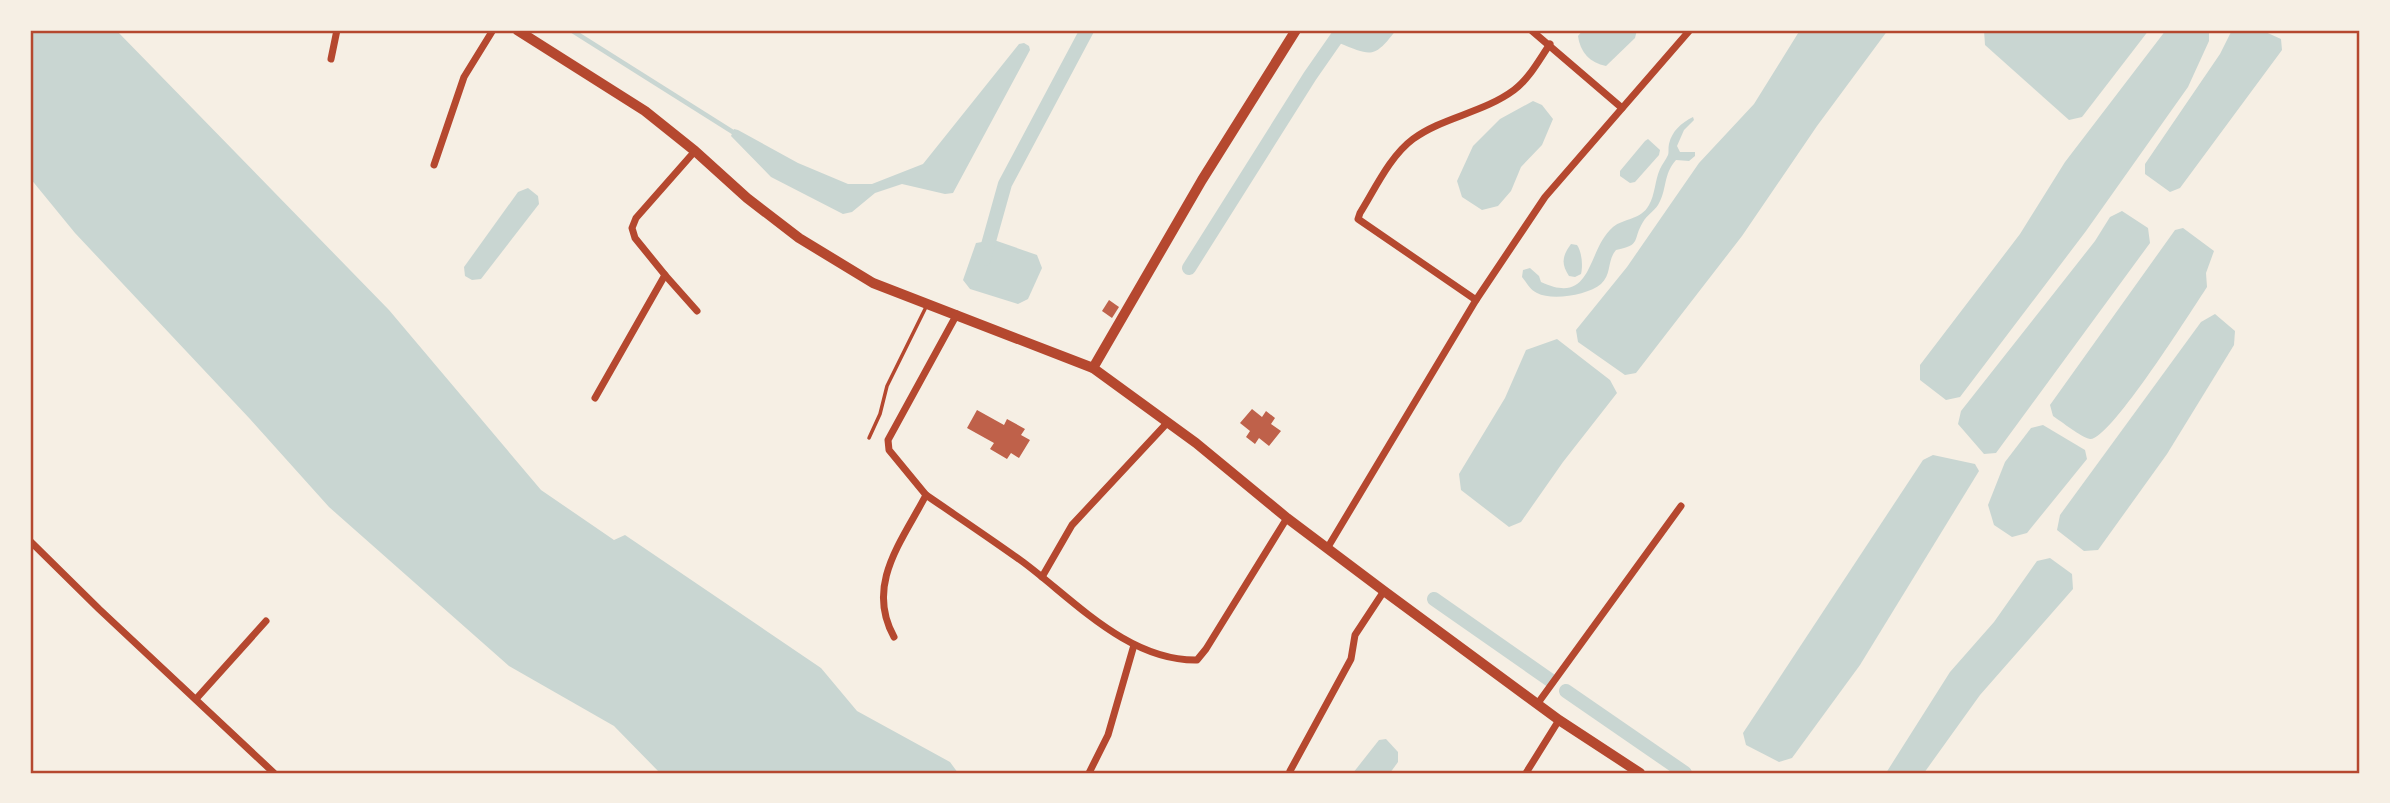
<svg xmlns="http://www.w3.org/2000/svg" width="2390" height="803" viewBox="0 0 2390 803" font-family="'DM Sans',sans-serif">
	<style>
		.water { fill: #c9d6d2 }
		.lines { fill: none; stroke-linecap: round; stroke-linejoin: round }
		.stream { stroke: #c9d6d2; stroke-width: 4.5 }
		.canal { stroke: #c9d6d2; stroke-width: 14 }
		.building { fill: #bf614a }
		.service { stroke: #b5482f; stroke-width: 3.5 }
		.minor { stroke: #b5482f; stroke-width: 7 }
		.tertiary { stroke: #b5482f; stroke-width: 10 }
		.neatline { fill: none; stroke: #b5482f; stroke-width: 2.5 }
	</style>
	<rect width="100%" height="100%" fill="#f6efe4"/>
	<g class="water">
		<polygon points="30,30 116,30 389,310 541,490 614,540 625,535 821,668 857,711 950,762 958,773 660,773 614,726 509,666 329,507 250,419 75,233 30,178"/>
		<path d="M 1335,30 L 1396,30 C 1374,59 1372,56 1339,43 L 1334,32 Z"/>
		<path d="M 1583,30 L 1637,30 L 1635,38 L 1606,66 C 1590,63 1580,52 1578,36 Z"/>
		<polygon points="1800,30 1888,30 1817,126 1742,236 1636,373 1625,375 1578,342 1576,330 1627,267 1699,163 1754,104"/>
		<polygon points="1984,30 2149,30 2082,117 2069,120 1985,45"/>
		<polygon points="2166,30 2209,30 2209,41 2188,87 2086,231 1960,397 1946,400 1920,380 1920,365 2020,234 2065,162"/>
		<polygon points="2232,30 2261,30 2281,39 2282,50 2180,188 2170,192 2145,174 2145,164 2220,54"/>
		<polygon points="1024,43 1029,46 1030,50 953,193 945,194 902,184 875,193 852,212 843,214 771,177 731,136 734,129 738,130 798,163 848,184 872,184 923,164 1019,44"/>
		<polygon points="1533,101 1542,105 1553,119 1542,145 1521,167 1511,191 1498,206 1482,210 1462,197 1457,181 1473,146 1500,119"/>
		<path d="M 1693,117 L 1694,120 L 1684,130 L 1677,146 L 1680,152 L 1695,152 L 1695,156 L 1689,161 L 1676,160 C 1663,174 1667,191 1658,205 C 1654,211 1647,215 1643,222 C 1632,240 1642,245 1616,250 C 1607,260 1612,274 1601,284 C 1588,295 1552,301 1537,293 C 1530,290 1527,283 1522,277 L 1523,270 L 1530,268 L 1539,276 L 1541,282 C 1594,307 1586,250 1613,227 C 1624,218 1641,220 1649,205 C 1655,195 1655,180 1660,169 C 1662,164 1666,160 1668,155 C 1669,152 1668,148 1669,144 C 1672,131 1681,123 1693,117 Z"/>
		<polygon points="1648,139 1660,150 1659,155 1635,182 1630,183 1620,176 1620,171 1645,141"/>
		<polygon points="528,188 538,196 539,204 481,279 472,280 465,276 464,267 518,192"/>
		<polygon points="2122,211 2148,228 2150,243 1996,453 1984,454 1958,424 1961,411 2095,241 2110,217"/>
		<path d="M 2183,228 L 2214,251 L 2206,273 L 2207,287 C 2193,308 2109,442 2090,439 C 2081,437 2062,422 2053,416 L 2050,405 L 2175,230 Z"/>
		<polygon points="994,240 1037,255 1042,268 1028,299 1018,304 970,289 963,280 976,243"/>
		<path d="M 1571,244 L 1577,245 C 1582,252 1583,266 1581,274 L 1575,277 L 1569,276 C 1561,264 1562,256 1571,244 Z"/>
		<polygon points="2215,314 2235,331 2234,345 2167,454 2098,550 2084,551 2057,530 2060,515 2201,322"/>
		<polygon points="1557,339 1610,380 1617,393 1563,462 1521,522 1509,527 1461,490 1459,474 1505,398 1526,350"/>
		<polygon points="2043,425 2085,450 2087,459 2027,533 2012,537 1994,525 1988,505 2005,462 2031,428"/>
		<polygon points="1933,455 1975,464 1979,471 1860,665 1792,758 1779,762 1746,745 1743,733 1923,460"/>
		<polygon points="2050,558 2072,574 2073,589 1980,695 1924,773 1886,773 1950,672 1994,622 2037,561"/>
		<polygon points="1386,739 1398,752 1398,762 1390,773 1353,773 1379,740"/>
	</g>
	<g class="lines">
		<polyline class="stream" points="571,30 736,134"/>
		<g class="canal">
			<polyline points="984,259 1005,184 1087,30"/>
			<polyline points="1189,268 1310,76 1342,30"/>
			<polyline points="1434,599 1550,680"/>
			<polyline points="1566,691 1685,773"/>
		</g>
	</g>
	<g class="building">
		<polygon points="1109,300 1119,307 1112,318 1102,311"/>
		<polygon points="1252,409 1262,417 1266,411 1275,418 1271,424 1281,431 1269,446 1259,438 1255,444 1246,437 1250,431 1240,423"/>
		<polygon points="977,410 1004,425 1007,419 1025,429 1021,435 1030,440 1019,458 1011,453 1007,459 990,449 994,443 967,428"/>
	</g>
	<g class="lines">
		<polyline class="service" points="869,438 880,414 887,386 927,305"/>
		<g class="minor">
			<polyline points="1531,30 1622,108"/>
			<polyline points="331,59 337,30"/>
			<polyline points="434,165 464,77 493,30"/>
			<polyline points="665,275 697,311"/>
			<path d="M 1476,300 L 1358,219 L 1360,213 C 1375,189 1390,156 1413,139 C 1443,117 1483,113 1514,90 C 1529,79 1539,60 1550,44"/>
			<polyline points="595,398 665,275 635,238 632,228 636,218 695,151"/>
			<path d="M 926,495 C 958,517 991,539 1023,562 C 1074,600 1128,661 1197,660 L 1206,649 L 1287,518"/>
			<polyline points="30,541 99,609 274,773"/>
			<polyline points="1328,547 1476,300 1545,197 1690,30"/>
			<polyline points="1042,577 1072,525 1168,422"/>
			<path d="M 894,637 C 865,585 902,541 926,495 L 889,450 L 888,440 L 957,314"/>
			<polyline points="196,699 266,621"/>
			<polyline points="1538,703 1681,506"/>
			<polyline points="1290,771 1351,659 1355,635 1384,591"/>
			<polyline points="1089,773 1108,735 1134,645"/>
			<polyline points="1526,773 1559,720"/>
		</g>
		<g class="tertiary">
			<polyline points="517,30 645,111 695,151 747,198 799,238 873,283 1093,368 1196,443 1287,518 1384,591 1559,720 1640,773"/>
			<polyline points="1093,368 1202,180 1296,30"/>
		</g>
	</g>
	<rect width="2390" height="803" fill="none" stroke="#f6efe4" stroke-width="63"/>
	<rect x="32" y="32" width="2326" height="740" class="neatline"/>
</svg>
